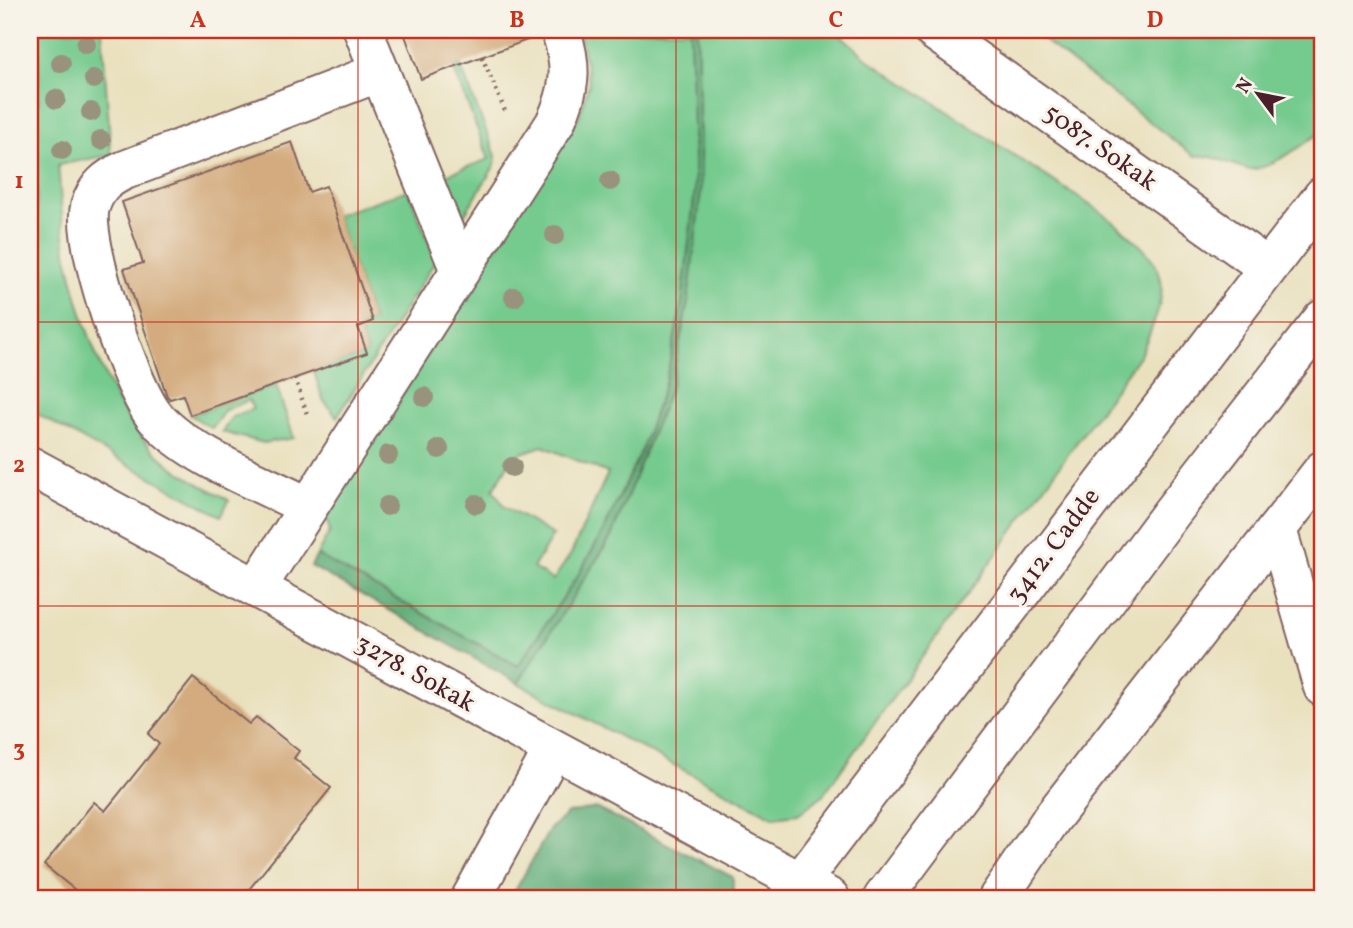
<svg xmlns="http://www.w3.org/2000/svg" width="1353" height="928" viewBox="0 0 1353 928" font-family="Vollkorn,serif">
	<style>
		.green { fill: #75ca8e; stroke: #60745c; stroke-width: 2; fill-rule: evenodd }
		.forest { fill: #60ae79; stroke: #556652; stroke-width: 2 }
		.building { fill: #d3ab7e }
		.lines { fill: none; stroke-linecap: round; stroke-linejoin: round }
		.minor-casing { stroke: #82635e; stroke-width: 42 }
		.path { stroke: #82635e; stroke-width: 4.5; stroke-dasharray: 2 5; stroke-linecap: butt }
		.minor { stroke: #fff; stroke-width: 38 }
		.tree { fill: #99927d }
		.grid { fill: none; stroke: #c8321e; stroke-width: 2; stroke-opacity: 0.55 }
		.labels { text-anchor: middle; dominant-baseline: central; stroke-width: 6; stroke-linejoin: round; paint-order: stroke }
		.street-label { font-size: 26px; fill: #4a1f2b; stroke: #f7f3e8 }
		.neatline { fill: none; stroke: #c8321e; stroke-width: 2.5 }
		.grid-label { font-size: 23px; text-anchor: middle; font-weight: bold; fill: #c8321e }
	</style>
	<rect width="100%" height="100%" fill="#f7f3e8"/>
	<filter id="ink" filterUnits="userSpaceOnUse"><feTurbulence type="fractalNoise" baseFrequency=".0143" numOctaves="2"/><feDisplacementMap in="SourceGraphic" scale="14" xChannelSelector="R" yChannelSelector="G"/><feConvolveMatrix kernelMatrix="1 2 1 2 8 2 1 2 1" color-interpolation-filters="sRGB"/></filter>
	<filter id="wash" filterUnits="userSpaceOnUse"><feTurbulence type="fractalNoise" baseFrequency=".00686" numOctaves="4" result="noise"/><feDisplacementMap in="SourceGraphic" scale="28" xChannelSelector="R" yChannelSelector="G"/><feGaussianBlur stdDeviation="1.57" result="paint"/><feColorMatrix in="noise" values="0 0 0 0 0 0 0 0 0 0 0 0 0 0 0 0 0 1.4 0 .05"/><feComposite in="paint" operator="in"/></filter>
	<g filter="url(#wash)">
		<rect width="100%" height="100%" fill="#e9e0bd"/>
		<g class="green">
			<path d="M 39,30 L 102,30 L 111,155 L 58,165 C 61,195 61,227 67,256 C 82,323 106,400 153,450 C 174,472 204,486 229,500 L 221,516 L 30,410 L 30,399 L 34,401 Z"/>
			<path d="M 591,30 L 690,30 L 695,191 L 682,303 L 666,380 L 642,449 L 605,528 L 580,572 L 518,667 L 317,555 L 330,531 L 325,512 L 579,117 L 589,83 L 580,34 ZM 542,446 L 608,473 L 571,554 L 553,580 L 533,568 L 553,535 L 505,507 L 493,490 L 513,456 Z"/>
			<path d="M 697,30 L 835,30 L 869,60 L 1105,215 C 1168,266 1176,277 1141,353 L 823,795 L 798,814 L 773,817 L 518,683 L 611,537 L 671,386 L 701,191 Z"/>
			<path d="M 1030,30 L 1323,30 L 1323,130 C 1306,143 1266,173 1247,169 C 1228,164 1214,154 1194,156 Z"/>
			<polygon points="460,65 496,156 495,165 461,220 443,176 489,159 453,67"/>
			<polygon points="408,190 436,260 337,417 323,400 314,371 367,353 358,327 373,321 336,215"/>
			<polygon points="276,385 294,438 264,443 222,432 232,417 253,409 249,400 225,410 212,428 190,415"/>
		</g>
		<g class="forest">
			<polygon points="690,30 697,30 701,191 688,302 671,386 611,537 518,683 311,566 317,555 518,666 580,572 605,528 642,449 666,380 682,303 695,191"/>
			<polygon points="596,808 733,877 733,898 511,898 550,829 568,813"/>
		</g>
		<g id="blocks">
			<g class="building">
				<polygon points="403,30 541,30 541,35 421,79"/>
				<polygon points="292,142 309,192 326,186 373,321 358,327 367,353 190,415 183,395 170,399 167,396 124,269 143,263 122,202"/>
				<polygon points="193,678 249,724 256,717 299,751 294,758 331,788 242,898 85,898 44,865 94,802 105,811 159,744 148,734"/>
			</g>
		</g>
	</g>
	<g filter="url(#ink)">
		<use href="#blocks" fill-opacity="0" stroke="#82635e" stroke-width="2"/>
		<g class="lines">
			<g class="minor-casing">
				<g id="minor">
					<polyline points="363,30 460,271"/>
					<polyline points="933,30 1267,267"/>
					<polyline points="30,466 830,898"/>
					<path d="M 307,506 C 260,482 191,457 156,418 C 131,390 81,241 90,207 C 96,187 107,178 125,170 L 380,72"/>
					<polyline points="1277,529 1323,687"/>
					<path d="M 257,587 L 555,123 C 570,91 573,68 562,35"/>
					<polyline points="471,898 553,750"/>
					<polyline points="788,898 1323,196"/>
					<polyline points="883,898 1172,512 1323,319"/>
					<polyline points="998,898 1052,818 1323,470"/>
				</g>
			</g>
			<g class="path">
				<polyline points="482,57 505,111"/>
				<polyline points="30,132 31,30"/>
				<polyline points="295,378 308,417"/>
			</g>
			<use href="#minor" class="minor"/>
		</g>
		<g class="tree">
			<circle cx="86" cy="44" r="10"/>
			<circle cx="61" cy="63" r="10"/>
			<circle cx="94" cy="79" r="10"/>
			<circle cx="56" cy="99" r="10"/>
			<circle cx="91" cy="112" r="10"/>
			<circle cx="101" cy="140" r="10"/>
			<circle cx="62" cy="150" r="10"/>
			<circle cx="610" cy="181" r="10"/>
			<circle cx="555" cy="235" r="10"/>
			<circle cx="514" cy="297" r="10"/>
			<circle cx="424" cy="397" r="10"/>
			<circle cx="439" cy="449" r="10"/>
			<circle cx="388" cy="455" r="10"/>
			<circle cx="512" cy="467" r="10"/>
			<circle cx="476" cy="504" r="10"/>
			<circle cx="387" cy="506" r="10"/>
		</g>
	</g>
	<path class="grid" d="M 358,30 L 358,898M 676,30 L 676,898M 996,30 L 996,898M 30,322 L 1323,322M 30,606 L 1323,606"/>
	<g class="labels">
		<g class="street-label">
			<text transform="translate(1100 148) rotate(35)">5087. Sokak</text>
			<text transform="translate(1054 546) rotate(-53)">3412. Cadde</text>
			<text transform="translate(415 674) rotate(29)">3278. Sokak</text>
		</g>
	</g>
	<rect width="1353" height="928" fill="none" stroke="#f7f3e8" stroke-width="77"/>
	<g transform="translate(1258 94) rotate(302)" stroke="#f7f3e8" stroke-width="5" paint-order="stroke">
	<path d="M0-5L12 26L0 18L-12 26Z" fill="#4a1f2b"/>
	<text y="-10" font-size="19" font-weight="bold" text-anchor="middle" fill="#4a1f2b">N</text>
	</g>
	<rect x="38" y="38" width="1276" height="852" class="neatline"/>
	<g class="grid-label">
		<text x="198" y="27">A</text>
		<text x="517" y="27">B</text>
		<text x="836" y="27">C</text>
		<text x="1155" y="27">D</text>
		<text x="19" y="188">1</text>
		<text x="19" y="472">2</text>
		<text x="19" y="756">3</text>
	</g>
</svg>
